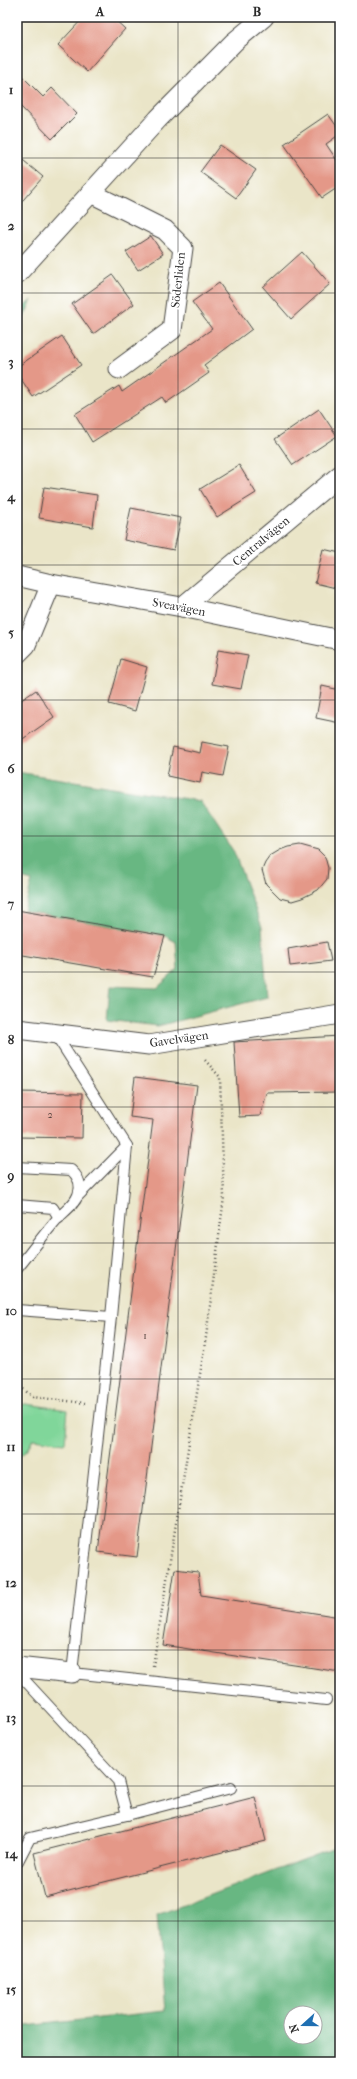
<svg xmlns="http://www.w3.org/2000/svg" width="357" height="2079" viewBox="0 0 357 2079" font-family="'IM FELL French Canon',serif">
	<style>
		.green { fill: #80d69a; stroke: #568062 }
		.forest { fill: #68b782; stroke: #4a7156; fill-rule: evenodd }
		.building { fill: #e49888 }
		.lines { fill: none; stroke-linecap: round; stroke-linejoin: round }
		.lane-casing { stroke: #484743; stroke-width: 12 }
		.street-casing { stroke: #484743; stroke-width: 21 }
		.path { stroke: #484743; stroke-width: 2.5; stroke-dasharray: 1 3; stroke-linecap: butt }
		.lane { stroke: #fff; stroke-width: 10 }
		.street { stroke: #fff; stroke-width: 19 }
		.grid { fill: none; stroke: #2b2b2b; stroke-width: 1; stroke-opacity: 0.55 }
		.labels { text-anchor: middle; dominant-baseline: central; stroke-width: 4; stroke-linejoin: round; paint-order: stroke }
		.number-label { font-size: 10px; fill: #594642 }
		.street-label { font-size: 12px; fill: #2b2b2b; stroke: #fff }
		.neatline { fill: none; stroke: #2b2b2b; stroke-width: 1.5 }
		.grid-label { font-size: 13px; text-anchor: middle; font-weight: bold; fill: #2b2b2b }
	</style>
	<rect width="100%" height="100%" fill="#fff"/>
	<filter id="ink" filterUnits="userSpaceOnUse"><feTurbulence type="fractalNoise" baseFrequency=".025" numOctaves="2"/><feDisplacementMap in="SourceGraphic" scale="8" xChannelSelector="R" yChannelSelector="G"/><feConvolveMatrix kernelMatrix="1 2 1 2 8 2 1 2 1" color-interpolation-filters="sRGB"/></filter>
	<filter id="wash" filterUnits="userSpaceOnUse"><feTurbulence type="fractalNoise" baseFrequency=".012" numOctaves="4" result="noise"/><feDisplacementMap in="SourceGraphic" scale="16" xChannelSelector="R" yChannelSelector="G"/><feGaussianBlur stdDeviation="0.9" result="paint"/><feColorMatrix in="noise" values="0 0 0 0 0 0 0 0 0 0 0 0 0 0 0 0 0 1.4 0 .05"/><feComposite in="paint" operator="in"/></filter>
	<g filter="url(#wash)">
		<rect width="100%" height="100%" fill="#eae5c8"/>
		<polygon class="green" points="26,1404 68,1410 65,1443 33,1439 26,1451 17,1458 17,1405"/>
		<g class="forest">
			<polygon points="32,300 17,332 17,312"/>
			<polygon points="17,772 200,801 234,852 262,927 267,997 158,1026 107,1020 110,986 157,988 178,969 176,942 165,936 24,911 32,881 17,877"/>
			<path d="M 340,1846 L 340,2062 L 21,2062 L 25,2026 L 165,2011 L 157,1915 ZM 291,2013 L 315,2013 L 315,2037 L 291,2037 Z"/>
		</g>
		<g id="blocks">
			<g class="building">
				<polygon points="84,17 112,17 125,29 87,72 58,45"/>
				<polygon points="17,71 43,97 52,88 77,114 52,139 17,103"/>
				<polygon points="328,114 340,131 340,134 326,144 340,165 340,186 322,198 284,144"/>
				<polygon points="220,145 256,170 236,198 200,172"/>
				<polygon points="17,155 43,177 17,207"/>
				<polygon points="151,236 163,254 138,270 126,252"/>
				<polygon points="302,252 330,284 291,319 263,287"/>
				<polygon points="113,275 134,304 93,334 72,304"/>
				<polygon points="219,283 252,329 204,365 209,373 166,403 162,397 92,442 75,414 119,386 122,392 212,329 192,302"/>
				<polygon points="62,336 81,365 33,397 17,373 17,367"/>
				<polygon points="319,409 337,436 293,465 275,439"/>
				<polygon points="239,465 256,493 217,517 200,489"/>
				<polygon points="44,487 97,495 93,527 39,518"/>
				<polygon points="131,508 181,518 174,550 124,540"/>
				<polygon points="323,549 340,553 340,589 315,583"/>
				<polygon points="218,650 248,655 241,689 212,684"/>
				<polygon points="121,659 147,667 135,711 109,704"/>
				<polygon points="322,686 340,690 340,723 316,718"/>
				<polygon points="36,690 54,717 17,743 17,703"/>
				<polygon points="202,742 229,747 223,776 202,772 200,783 167,776 173,747 200,753"/>
				<polygon points="300,845 318,850 325,857 328,868 327,879 318,890 302,898 292,901 280,898 266,884 262,870 265,863 270,856 280,850 288,847"/>
				<polygon points="17,910 165,936 153,977 17,954"/>
				<polygon points="327,942 331,961 290,966 288,949"/>
				<polygon points="340,1036 340,1092 267,1093 260,1116 239,1117 234,1042"/>
				<polygon points="135,1077 197,1085 137,1557 98,1552 153,1120 130,1117"/>
				<polygon points="17,1092 83,1093 82,1138 17,1137"/>
				<polygon points="175,1569 198,1572 201,1595 340,1617 340,1672 163,1645"/>
				<polygon points="255,1797 266,1841 45,1897 34,1853"/>
			</g>
		</g>
	</g>
	<g filter="url(#ink)">
		<use href="#blocks" fill-opacity="0" stroke="#484743" stroke-width="1"/>
		<g class="lines">
			<g class="lane-casing">
				<g id="lane">
					<path d="M 17,1167 L 71,1170 C 79,1177 82,1185 78,1195 C 75,1204 65,1211 58,1218 C 44,1234 31,1252 17,1269"/>
					<polyline points="78,1196 127,1146"/>
					<polyline points="17,1205 53,1208 59,1218"/>
					<polyline points="17,1310 111,1317 127,1146 54,1032"/>
					<polyline points="111,1317 72,1673 326,1700"/>
					<polyline points="127,1815 231,1788"/>
					<polyline points="17,1863 30,1838 127,1815 118,1781 19,1674 17,1667"/>
				</g>
			</g>
			<g class="street-casing">
				<g id="street">
					<polyline points="91,193 165,230 183,248 172,330 119,369"/>
					<polyline points="17,274 158,119 234,42 264,17"/>
					<polyline points="17,576 51,584 182,607 340,640"/>
					<polyline points="182,607 340,475"/>
					<polyline points="17,654 26,645 51,584"/>
					<polyline points="17,1029 149,1045 340,1014"/>
					<polyline points="17,1667 72,1673"/>
				</g>
			</g>
			<g class="path">
				<polyline points="17,1384 33,1397 85,1403"/>
				<polyline points="153,1666 206,1337 224,1197 220,1077 204,1059"/>
			</g>
			<use href="#lane" class="lane"/>
			<use href="#street" class="street"/>
		</g>
	</g>
	<path class="grid" d="M 178,17 L 178,2062M 17,158 L 340,158M 17,293 L 340,293M 17,429 L 340,429M 17,565 L 340,565M 17,700 L 340,700M 17,836 L 340,836M 17,972 L 340,972M 17,1107 L 340,1107M 17,1243 L 340,1243M 17,1379 L 340,1379M 17,1514 L 340,1514M 17,1650 L 340,1650M 17,1786 L 340,1786M 17,1921 L 340,1921"/>
	<g class="labels">
		<g class="number-label">
			<text x="50" y="1115">2</text>
			<text x="145" y="1336">1</text>
		</g>
		<g class="street-label">
			<text transform="translate(178 280) rotate(-84)">Söderliden</text>
			<text transform="translate(261 541) rotate(-40)">Centralvägen</text>
			<text transform="translate(179 607) rotate(11)">Sveavägen</text>
			<text transform="translate(179 1039) rotate(-8)">Gavelvägen</text>
		</g>
	</g>
	<rect width="357" height="2079" fill="none" stroke="#fff" stroke-width="44"/>
	<g transform="translate(303 2025) rotate(249)"><circle r="19" fill="#ffffff" stroke="#aaaaaa"/>
	<path d="M0-3L7 15L0 10L-7 15Z" fill="#1f6fb2"/>
	<text y="-6" font-size="11" font-weight="bold" text-anchor="middle" fill="#2b2b2b">N</text>
	</g>
	<rect x="22" y="22" width="313" height="2035" class="neatline"/>
	<g class="grid-label">
		<text x="100" y="16">A</text>
		<text x="257" y="16">B</text>
		<text x="11" y="94">1</text>
		<text x="11" y="230">2</text>
		<text x="11" y="366">3</text>
		<text x="11" y="501">4</text>
		<text x="11" y="637">5</text>
		<text x="11" y="773">6</text>
		<text x="11" y="908">7</text>
		<text x="11" y="1044">8</text>
		<text x="11" y="1180">9</text>
		<text x="11" y="1315">10</text>
		<text x="11" y="1451">11</text>
		<text x="11" y="1587">12</text>
		<text x="11" y="1722">13</text>
		<text x="11" y="1858">14</text>
		<text x="11" y="1994">15</text>
	</g>
</svg>
